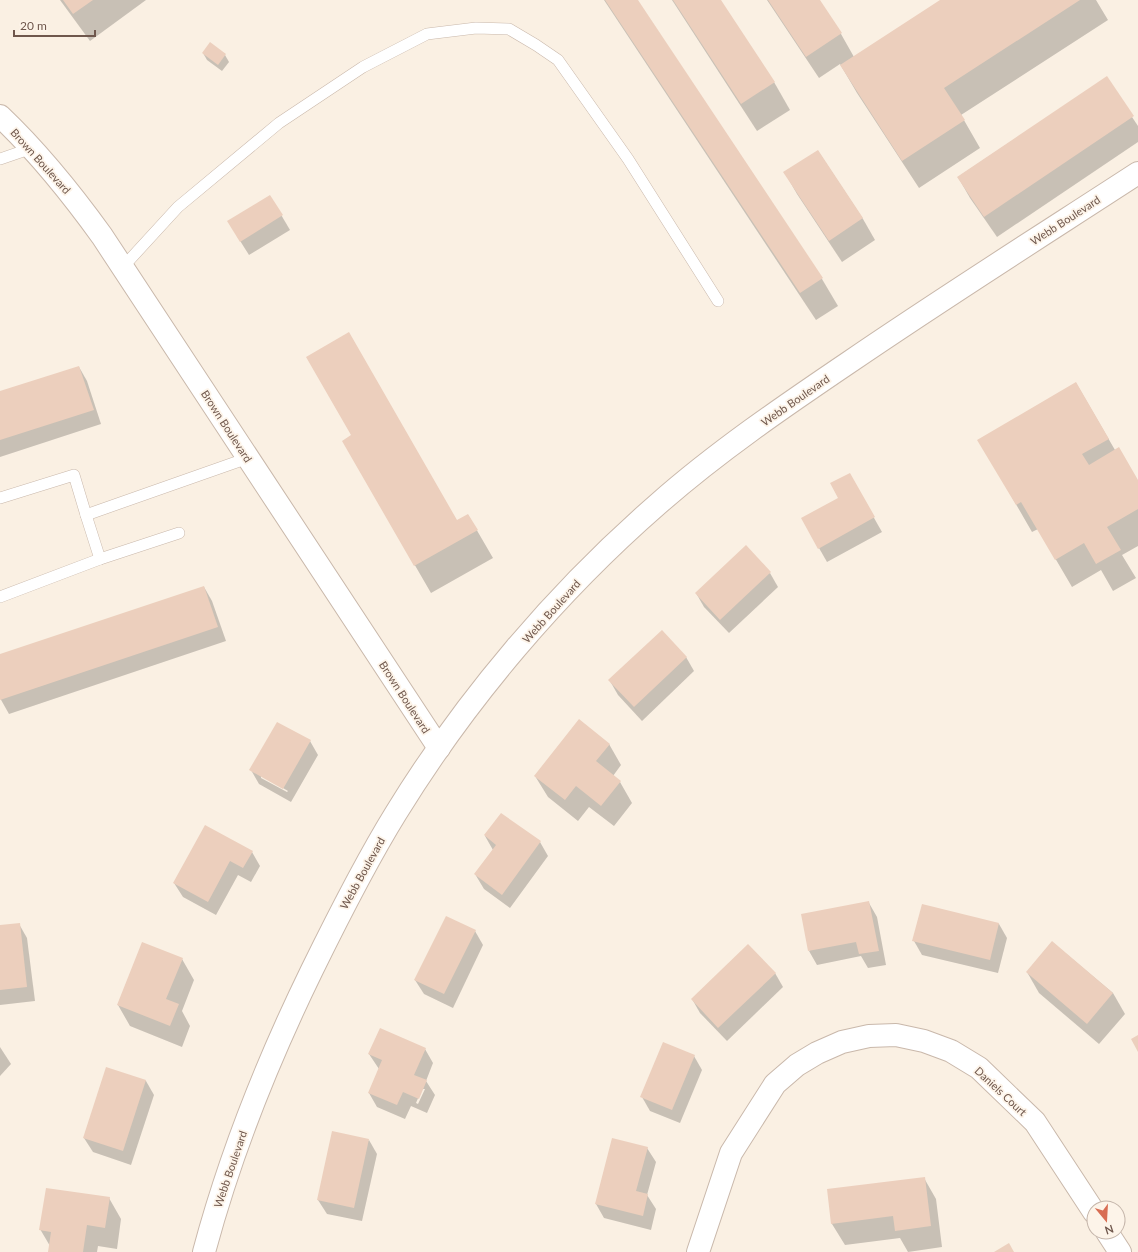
<svg xmlns="http://www.w3.org/2000/svg" width="1138" height="1252" viewBox="0 0 1138 1252" font-family="Lato,sans-serif">
	<style>
		.shadow { fill: #0003; fill-rule: evenodd }
		.building { fill: #eccfbd }
		.lines { fill: none; stroke-linecap: round; stroke-linejoin: round }
		.service-casing { stroke: #c9b8ab; stroke-width: 12 }
		.minor-casing { stroke: #c9b8ab; stroke-width: 24 }
		.tertiary-casing { stroke: #c9b8ab; stroke-width: 24 }
		.service { stroke: #fff; stroke-width: 11 }
		.minor { stroke: #fff; stroke-width: 22 }
		.tertiary { stroke: #fff; stroke-width: 22 }
		.labels { text-anchor: middle; dominant-baseline: central; stroke-width: 3.5; stroke-linejoin: round; paint-order: stroke }
		.street-label { font-size: 11px; fill: #6f574c; stroke: #fdf4e9 }
	</style>
	<rect width="100%" height="100%" fill="#faf0e3"/>
	<g class="shadow">
		<polygon points="60,0 146,0 90,41"/>
		<polygon points="604,0 637,0 822,279 838,306 816,320"/>
		<polygon points="672,0 720,0 774,82 790,110 757,131"/>
		<polygon points="767,0 819,0 841,34 854,57 942,0 1096,0 1108,20 961,115 980,148 919,188 857,93 840,64 819,78"/>
		<polygon points="203,53 225,55 229,62 222,71 207,60"/>
		<polygon points="1106,78 1138,126 1138,142 997,237 970,198 958,177"/>
		<polygon points="818,151 863,219 875,240 842,262 797,194 785,173"/>
		<polygon points="270,196 290,230 249,255 237,236"/>
		<polygon points="79,367 87,381 101,424 0,457 0,392"/>
		<polygon points="1076,383 1115,450 1138,482 1138,546 1122,555 1136,578 1113,591 1101,570 1072,587 1038,529 1032,532 979,440"/>
		<polygon points="343,441 457,521 468,515 493,558 431,593"/>
		<polygon points="849,474 882,532 827,562 819,548"/>
		<polygon points="770,573 778,587 729,633 704,607 696,593"/>
		<polygon points="204,587 212,601 226,641 9,714 0,698 0,655"/>
		<polygon points="686,657 694,671 642,721 618,695 610,681"/>
		<path d="M 310,741 L 318,755 L 291,802 L 259,784 L 251,770 ZM 261,775 L 288,791 L 287,792 L 261,778 Z"/>
		<polygon points="609,744 621,765 613,776 620,782 632,803 614,826 589,807 578,821 548,797 535,776"/>
		<polygon points="485,836 540,842 548,856 510,908 484,889 475,874 493,850"/>
		<polygon points="252,852 260,866 251,882 238,875 216,915 183,897 174,883"/>
		<polygon points="869,903 877,917 886,965 868,968 861,956 817,965 809,951"/>
		<polygon points="19,924 27,938 35,1001 0,1005 0,926"/>
		<polygon points="999,924 1007,938 998,973 922,955 914,941"/>
		<polygon points="475,931 483,945 453,1008 424,994 415,980"/>
		<polygon points="1052,942 1113,993 1125,1014 1099,1044 1039,993 1027,972"/>
		<polygon points="182,959 194,980 182,1011 190,1026 182,1047 130,1026 118,1005"/>
		<polygon points="775,973 783,987 727,1041 700,1013 692,999"/>
		<polygon points="0,1047 11,1064 0,1076"/>
		<path d="M 425,1049 L 433,1063 L 426,1081 L 435,1095 L 427,1113 L 411,1106 L 405,1119 L 377,1107 L 369,1093 L 379,1069 L 369,1054 ZM 422,1089 L 425,1089 L 418,1104 L 416,1103 Z"/>
		<polygon points="694,1056 702,1070 680,1123 650,1111 642,1097"/>
		<polygon points="107,1069 146,1081 154,1095 131,1165 93,1152 84,1138"/>
		<polygon points="369,1140 377,1154 362,1221 327,1214 318,1200"/>
		<polygon points="647,1148 656,1162 647,1195 656,1209 651,1230 604,1218 596,1204"/>
		<polygon points="924,1178 936,1199 942,1247 908,1252 900,1238 845,1245 832,1224 828,1190"/>
		<polygon points="109,1198 121,1219 117,1249 98,1246 97,1252 49,1252 50,1246 40,1229"/>
	</g>
	<g class="building">
		<polygon points="63,0 93,0 73,14"/>
		<polygon points="605,0 638,0 823,278 800,293"/>
		<polygon points="673,0 721,0 775,82 741,104"/>
		<polygon points="768,0 820,0 842,33 806,57"/>
		<polygon points="940,0 1080,0 944,88 965,120 902,161 840,65"/>
		<polygon points="210,42 226,54 218,65 202,53"/>
		<polygon points="1107,76 1134,116 984,217 957,177"/>
		<polygon points="818,150 863,218 829,241 783,172"/>
		<polygon points="270,195 283,215 240,242 227,221"/>
		<polygon points="349,332 457,520 468,514 478,530 414,566 342,441 351,435 306,357"/>
		<polygon points="79,366 94,410 0,440 0,391"/>
		<polygon points="1076,382 1109,439 1082,454 1089,465 1119,447 1138,480 1138,509 1107,527 1121,550 1096,564 1084,543 1055,560 1021,502 1016,505 977,440"/>
		<polygon points="850,473 875,517 818,549 801,518 838,498 830,483"/>
		<polygon points="746,545 771,572 720,620 695,593"/>
		<polygon points="204,586 218,627 0,700 0,654"/>
		<polygon points="662,630 687,657 634,707 608,680"/>
		<polygon points="579,719 610,744 596,761 621,781 601,806 576,786 565,800 534,776"/>
		<polygon points="277,722 311,740 283,789 249,770"/>
		<polygon points="501,813 541,841 502,895 474,874 496,845 484,835"/>
		<polygon points="205,825 253,851 243,868 230,861 208,902 173,883"/>
		<polygon points="869,901 879,951 859,954 856,942 808,951 801,914"/>
		<polygon points="922,904 999,923 990,960 912,941"/>
		<polygon points="446,916 476,930 444,994 414,980"/>
		<polygon points="20,923 27,987 0,990 0,925"/>
		<polygon points="1052,941 1113,993 1087,1024 1026,972"/>
		<polygon points="142,942 183,958 166,999 179,1004 170,1026 117,1005"/>
		<polygon points="748,944 776,973 718,1028 691,999"/>
		<polygon points="380,1028 426,1048 414,1075 427,1080 419,1099 403,1092 397,1105 368,1093 382,1060 368,1054"/>
		<polygon points="1138,1035 1138,1052 1131,1039"/>
		<polygon points="663,1042 695,1055 672,1110 640,1097"/>
		<polygon points="106,1067 146,1080 123,1151 83,1138"/>
		<polygon points="332,1131 369,1139 354,1208 317,1200"/>
		<polygon points="612,1138 648,1147 636,1191 648,1194 643,1216 595,1204"/>
		<polygon points="925,1177 931,1226 895,1231 893,1216 831,1224 827,1189"/>
		<polygon points="46,1188 110,1197 105,1228 87,1225 83,1252 48,1252 51,1232 39,1230"/>
		<polygon points="1009,1243 1014,1252 994,1252"/>
	</g>
	<g class="lines">
		<g class="service-casing">
			<g id="service">
				<polyline points="0,159 32,148"/>
				<polyline points="123,267 178,207 279,123 363,67 427,34 476,28 509,29 536,45 558,60 628,159 718,301"/>
				<polyline points="0,498 74,475 86,515"/>
				<polyline points="179,533 100,559 86,515 248,458"/>
				<polyline points="0,597 100,559"/>
			</g>
		</g>
		<g class="minor-casing">
			<g id="minor">
				<path d="M 0,116 C 38,152 71,193 102,236 L 439,748"/>
				<polyline points="1107,1232 1120,1252"/>
				<polyline points="698,1252 731,1153 775,1084 797,1065 817,1053 842,1042 869,1036 896,1035 924,1041 951,1051 979,1068 1035,1122 1094,1212"/>
			</g>
		</g>
		<g class="tertiary-casing">
			<path id="tertiary" d="M 204,1252 C 230,1155 268,1060 312,970 C 338,917 365,863 396,813 C 466,699 557,592 658,504 C 717,452 783,407 848,363 C 943,298 1041,236 1138,173"/>
		</g>
		<use href="#service" class="service"/>
		<use href="#minor" class="minor"/>
		<use href="#tertiary" class="tertiary"/>
	</g>
	<g class="labels">
		<g class="street-label">
			<text transform="translate(41 161) rotate(48)">Brown Boulevard</text>
			<text transform="translate(1065 220) rotate(-33)">Webb Boulevard</text>
			<text transform="translate(795 400) rotate(-35)">Webb Boulevard</text>
			<text transform="translate(227 426) rotate(57)">Brown Boulevard</text>
			<text transform="translate(551 611) rotate(-48)">Webb Boulevard</text>
			<text transform="translate(405 697) rotate(57)">Brown Boulevard</text>
			<text transform="translate(362 873) rotate(-61)">Webb Boulevard</text>
			<text transform="translate(1001 1091) rotate(43)">Daniels Court</text>
			<text transform="translate(230 1169) rotate(-71)">Webb Boulevard</text>
		</g>
	</g>
	<g transform="translate(1106 1220) rotate(162)"><circle r="19" fill="#fdf4e9" stroke="#c4b5aa"/>
	<path d="M0-3L7 15L0 10L-7 15Z" fill="#d86d53"/>
	<text y="-6" font-size="11" font-weight="bold" text-anchor="middle" fill="#6f574c">N</text>
	</g>
	<path d="M14 30v6h81v-6" fill="none" stroke="#6f574c" stroke-width="2"/>
	<text x="20" y="30" font-size="12" fill="#6f574c" stroke="#fdf4e9" stroke-width="3" paint-order="stroke">20 m</text>
</svg>
